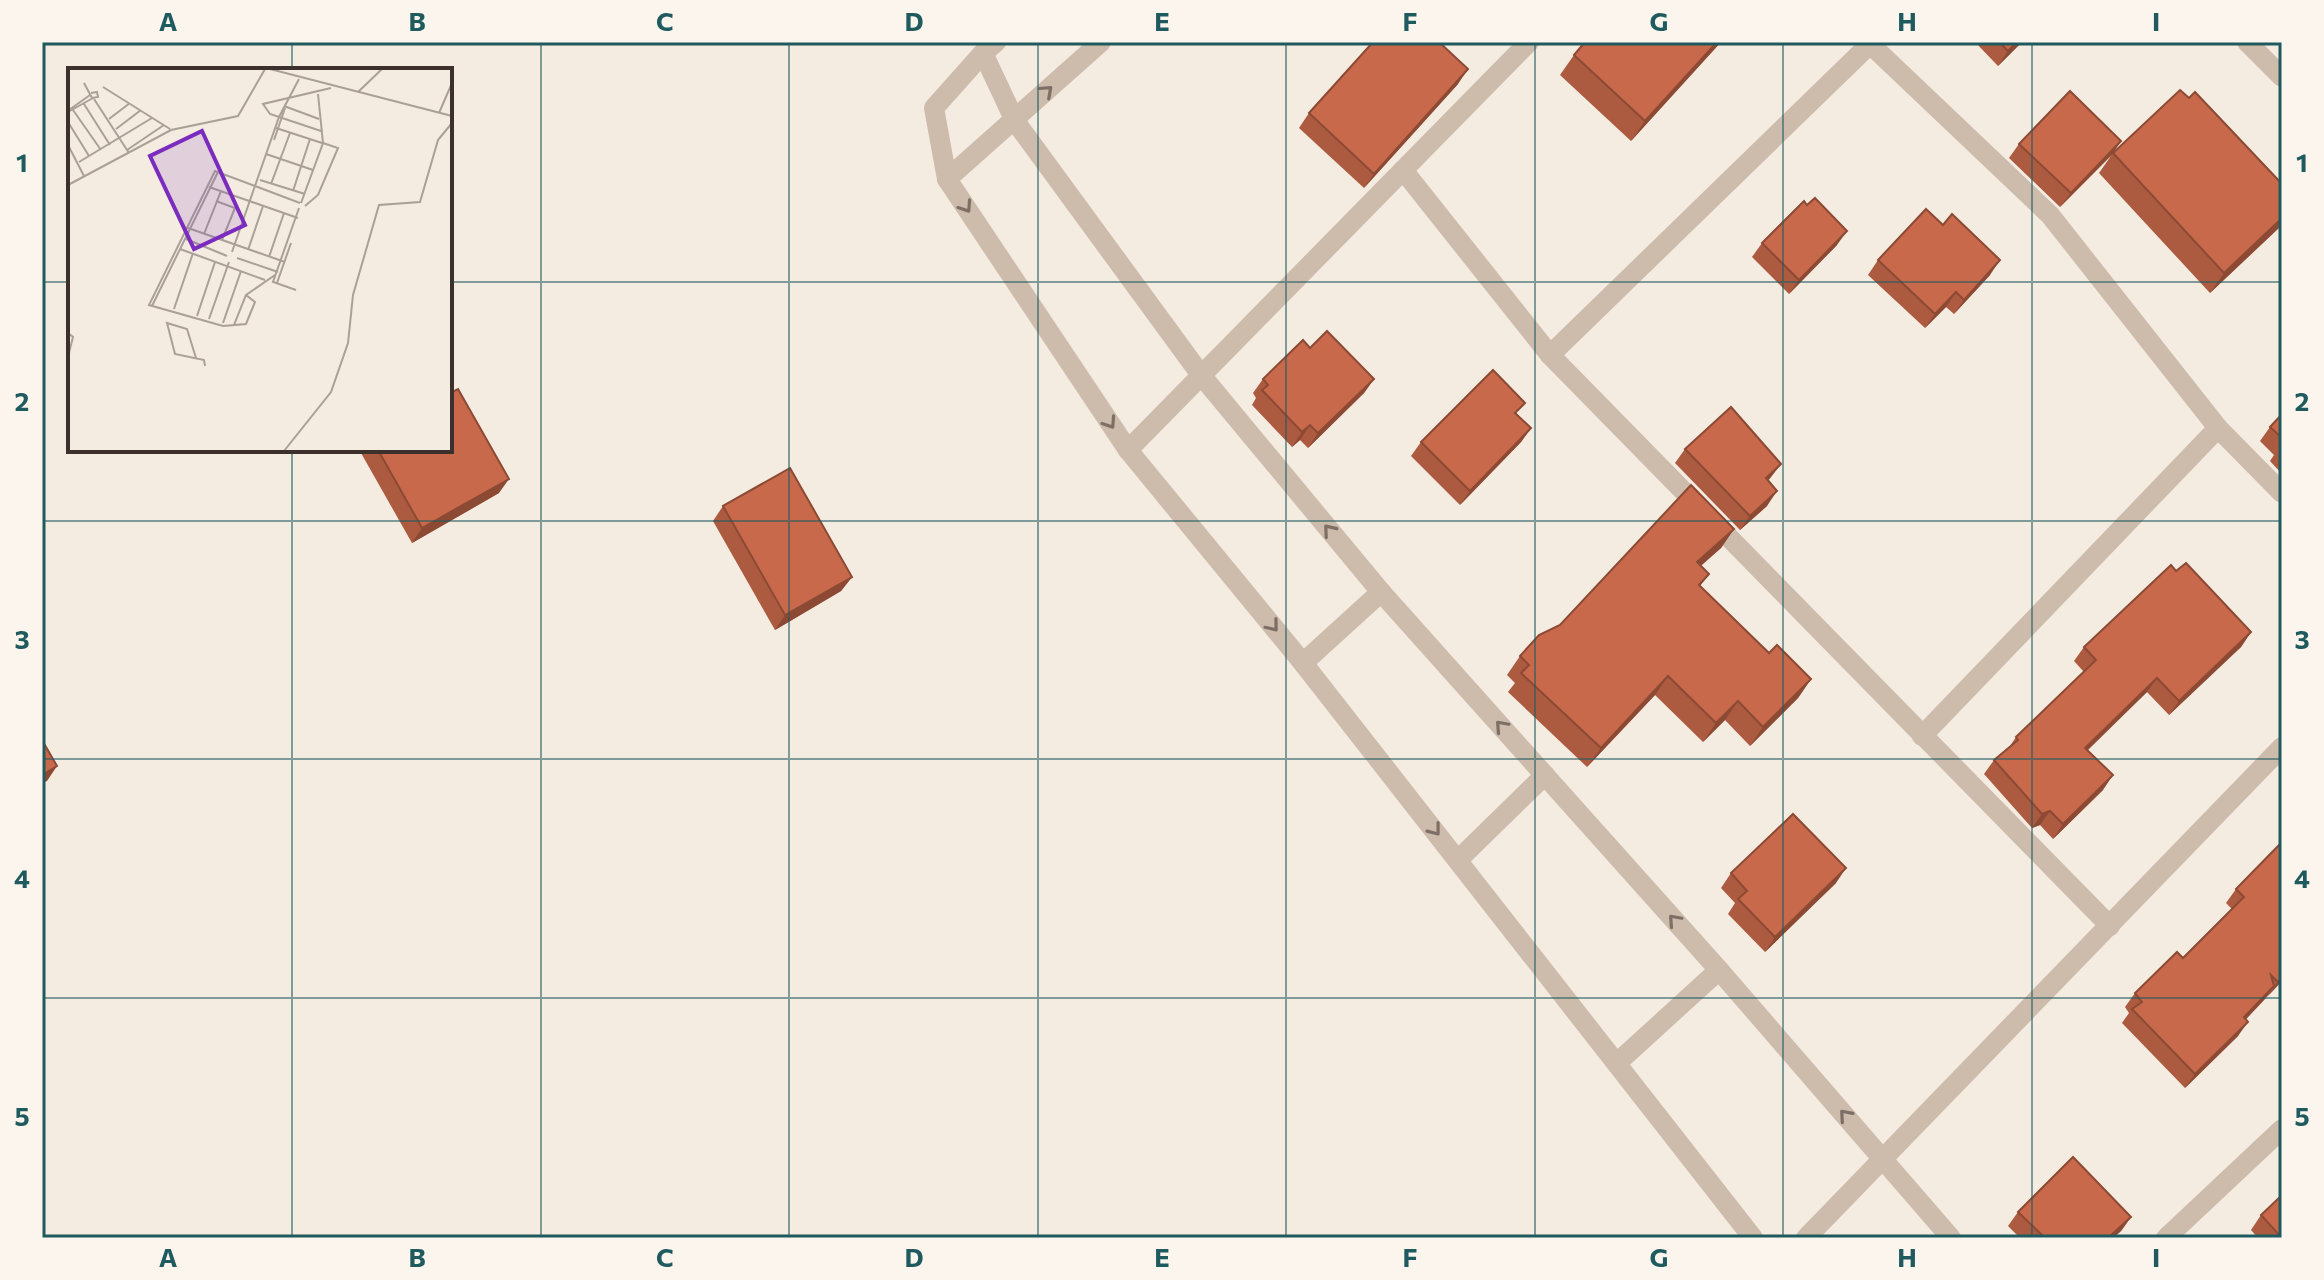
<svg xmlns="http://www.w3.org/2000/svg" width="2324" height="1280" viewBox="0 0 2324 1280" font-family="Commissioner,sans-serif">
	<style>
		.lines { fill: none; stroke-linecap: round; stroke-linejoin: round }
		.street { stroke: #cdbbac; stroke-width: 20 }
		.wall { fill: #ac5a40 }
		.shaded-wall { fill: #8c4a34 }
		.building { fill: #c8694b; stroke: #8c4a34; stroke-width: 2 }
		.oneway { stroke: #7d6f65 }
		.grid { fill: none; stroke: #1f5a5e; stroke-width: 2; stroke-opacity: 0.55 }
		.inset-road { fill: none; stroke: #aaa098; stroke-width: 2 }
		.view { fill: #7b2cbf; fill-opacity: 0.15; stroke: #7b2cbf; stroke-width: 4 }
		.inset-edge { fill: none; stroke: #3b302b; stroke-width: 4 }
		.neatline { fill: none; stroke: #1f5a5e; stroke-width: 3 }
		.grid-label { font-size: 26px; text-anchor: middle; font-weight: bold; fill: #1f5a5e }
	</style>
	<rect width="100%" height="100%" fill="#f4ebe1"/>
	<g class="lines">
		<g class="street">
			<polyline points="996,42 983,53 934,108 947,179 1128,450 1303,663 1753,1238"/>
			<polyline points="2247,42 2282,77"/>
			<polyline points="983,53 1015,121 1201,375 1381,592 1719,970 1951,1238"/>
			<polyline points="1403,170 1550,355 2110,926"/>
			<polyline points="947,179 1101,42"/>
			<polyline points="1550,355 1870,44 2050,215 2218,428 2282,493"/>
			<polyline points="1128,450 1529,42"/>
			<polyline points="1303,663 1381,592"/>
			<polyline points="1922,736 2218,428"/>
			<polyline points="1458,860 1545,775"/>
			<polyline points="1617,1063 1719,970"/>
			<polyline points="1806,1238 2282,747"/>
			<polyline points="2166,1238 2282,1129"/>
		</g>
	</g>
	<g class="wall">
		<polygon points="1721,42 1631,141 1560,75 1574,55"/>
		<polygon points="1975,42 2022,42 1998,66"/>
		<polygon points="1458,84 1364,188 1299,128 1309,113"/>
		<polygon points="2121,141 2113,153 2282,184 2282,225 2210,293 2099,173 2111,156 2060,207 2009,158 2019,144"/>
		<polygon points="1807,205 1837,245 1789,294 1752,257 1762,243"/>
		<polygon points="1878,260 1990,275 1954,314 1946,307 1925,328 1868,275"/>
		<polygon points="1310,348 1374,379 1364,393 1308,448 1300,440 1292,447 1252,405 1256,398 1253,393 1263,379"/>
		<polygon points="1517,414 1531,428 1521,442 1460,505 1411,456 1421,442"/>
		<polygon points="2282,414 2282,474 2270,461 2274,455 2260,441 2270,427"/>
		<polygon points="1685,449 1781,464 1768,481 1767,506 1740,530 1675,463"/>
		<polygon points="363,450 450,450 499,493 412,543 361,453"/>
		<polygon points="723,506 852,577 841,591 775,630 713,521"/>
		<polygon points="1734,529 1721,548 1700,566 1709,574 1700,586 1769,653 1811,679 1798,698 1750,746 1725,720 1703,742 1655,695 1587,767 1508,692 1515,683 1507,675 1520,656 1560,625"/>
		<polygon points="2176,571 2251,632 2241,647 2169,715 2147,692 2088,750 2103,790 2053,839 2040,825 2032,828 1984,774 1994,760 2008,749 2016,737 2084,672 2074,661 2084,647"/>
		<polygon points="2282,842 2282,981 2246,1019 2238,1036 2185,1088 2122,1023 2129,1013 2125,1007 2135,993 2183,958 2232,909 2226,903 2236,889"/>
		<polygon points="1731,873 1836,883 1765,952 1728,914 1735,903 1721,888"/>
		<polygon points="2018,1212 2131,1217 2121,1231 2113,1238 2020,1238 2008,1226"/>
		<polygon points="2261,1215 2282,1238 2258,1238 2251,1230"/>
	</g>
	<g class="shaded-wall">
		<polygon points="1717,42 1721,42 1631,141 1645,121"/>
		<polygon points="2017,42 2022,42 1998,66 2008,51"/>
		<polygon points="1468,69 1458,84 1364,188 1374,174"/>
		<polygon points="2121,141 2111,155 2060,207 2071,193"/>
		<polygon points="2282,218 2282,225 2210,293 2224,273"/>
		<polygon points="1847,231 1837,245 1789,294 1799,280"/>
		<polygon points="2000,260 1990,275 1954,314 1964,300"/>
		<polygon points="1956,292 1946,307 1925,328 1935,314"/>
		<polygon points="1374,379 1364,393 1308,448 1318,433"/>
		<polygon points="1310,425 1300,440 1292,447 1302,432"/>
		<polygon points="1531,428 1521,442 1460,505 1470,491"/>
		<polygon points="1781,464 1770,478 1756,492 1766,478"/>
		<polygon points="509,479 499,493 412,543 422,528"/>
		<polygon points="1777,491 1767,506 1740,530 1750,516"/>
		<polygon points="1734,529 1721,548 1684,581 1697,562"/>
		<polygon points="852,577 841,591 775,630 785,615"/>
		<polygon points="2251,632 2241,647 2169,715 2179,701"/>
		<polygon points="1668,676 1655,695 1587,767 1601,748"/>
		<polygon points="2157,678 2147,692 2075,762 2085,748"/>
		<polygon points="1811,679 1798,698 1750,746 1763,727"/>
		<polygon points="1738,701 1725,720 1703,742 1716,723"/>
		<polygon points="57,766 47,781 42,783 42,775"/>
		<polygon points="2113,775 2103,790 2053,839 2063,824"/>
		<polygon points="2050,811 2040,825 2032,828 2042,814"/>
		<polygon points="1846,868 1836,883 1765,952 1775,937"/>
		<polygon points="2282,977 2282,981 2268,996 2278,982"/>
		<polygon points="2274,986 2264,1000 2234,1032 2244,1017"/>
		<polygon points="2248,1022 2238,1036 2185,1088 2195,1074"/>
		<polygon points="2131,1217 2121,1231 2113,1238 2108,1238"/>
	</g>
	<g class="building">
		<polygon points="1373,42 1439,42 1468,69 1374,174 1309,113"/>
		<polygon points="1585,42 1717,42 1645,121 1574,55"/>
		<polygon points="1999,42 2017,42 2008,51"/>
		<polygon points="2180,90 2189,98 2195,92 2282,184 2282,218 2224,273 2113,153"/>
		<polygon points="2070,91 2121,141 2071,193 2019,144"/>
		<polygon points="1815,198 1847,231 1799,280 1762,243 1804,201 1807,205"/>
		<polygon points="1926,209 1943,225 1952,214 2000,260 1964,300 1956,292 1935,314 1878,260"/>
		<polygon points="1327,331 1374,379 1318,433 1310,425 1302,432 1262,390 1268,385 1263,379 1303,340 1310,348"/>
		<polygon points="1493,370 1525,403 1515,413 1531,428 1470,491 1421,442"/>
		<polygon points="458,389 509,479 422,528 378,450 450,450 450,393"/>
		<polygon points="1731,407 1781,464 1766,478 1777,491 1750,516 1685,449"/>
		<polygon points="2282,414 2282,438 2270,427"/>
		<polygon points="790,468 852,577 785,615 723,506"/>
		<polygon points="1691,485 1734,529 1697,562 1709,574 1699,585 1769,653 1777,645 1811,679 1763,727 1738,701 1716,723 1668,676 1601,748 1521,673 1529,665 1520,656 1539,635 1560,625"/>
		<polygon points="2186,563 2251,632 2179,701 2157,678 2085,748 2113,775 2063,824 2050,811 2042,814 1994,760 2018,740 2016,737 2096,660 2084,647 2171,565 2176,571"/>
		<polygon points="42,740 57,766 42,775"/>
		<polygon points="1793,814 1846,868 1775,937 1738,899 1747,891 1731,873"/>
		<polygon points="2282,842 2282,977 2278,982 2271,975 2274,986 2244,1017 2248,1022 2195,1074 2132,1009 2142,1002 2135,993 2177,952 2183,958 2244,897 2236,889"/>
		<polygon points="2073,1157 2131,1217 2108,1238 2045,1238 2018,1212"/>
		<polygon points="2282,1195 2282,1238 2261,1215"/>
	</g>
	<defs><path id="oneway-chevron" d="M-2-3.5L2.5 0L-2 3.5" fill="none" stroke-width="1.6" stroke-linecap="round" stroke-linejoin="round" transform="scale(2)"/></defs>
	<g class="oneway">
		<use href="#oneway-chevron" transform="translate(1047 91) rotate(-42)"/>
		<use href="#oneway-chevron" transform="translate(966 207) rotate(56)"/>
		<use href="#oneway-chevron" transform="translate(1110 423) rotate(56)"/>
		<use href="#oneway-chevron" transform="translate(1329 530) rotate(-130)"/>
		<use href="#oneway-chevron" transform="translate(1273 626) rotate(51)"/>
		<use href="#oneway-chevron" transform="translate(1501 726) rotate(-132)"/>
		<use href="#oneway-chevron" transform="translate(1435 830) rotate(52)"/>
		<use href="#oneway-chevron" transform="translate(1674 920) rotate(-132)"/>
		<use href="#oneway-chevron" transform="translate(1845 1115) rotate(-131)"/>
	</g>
	<path class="grid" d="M 292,42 L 292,70M 541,42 L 541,1238M 789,42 L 789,1238M 1038,42 L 1038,1238M 1286,42 L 1286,1238M 1535,42 L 1535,1238M 1783,42 L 1783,1238M 2032,42 L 2032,1238M 42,282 L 70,282M 450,282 L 2282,282M 292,450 L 292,1238M 42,521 L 2282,521M 42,759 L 2282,759M 42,998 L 2282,998"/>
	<g transform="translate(68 68)">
		<rect width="384" height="384" fill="#f4ebe1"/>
		<path class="inset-road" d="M 202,1 L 384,48M 16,15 L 24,30 L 30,29 L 29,24 L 23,25M 35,19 L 102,61M 290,24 L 314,1M 26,31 L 61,85M 16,36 L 42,77M 216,38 L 251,51M 1,42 L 22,27M 5,42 L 33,82M 0,44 L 25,30M 371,45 L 384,15M 41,51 L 62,35M 0,54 L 21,88M 208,60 L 254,75M 48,61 L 73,42M 253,63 L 202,46 L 195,36 L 263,20M 206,72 L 217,40M 0,77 L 16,108M 59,82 L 96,57M 198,86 L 245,102M 11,94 L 84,50M 192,112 L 237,126M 203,116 L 222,65M 0,117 L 103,62 L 170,48 L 197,1M 141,119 L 230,150M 225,123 L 242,71M 148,133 L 167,140 L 154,172M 233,135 L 255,75 L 250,26M 237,138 L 250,127 L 270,80 L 255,75M 120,160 L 217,194M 136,166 L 153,123M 118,171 L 159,188M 112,181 L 197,212M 180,182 L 195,138M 164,184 L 211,49 L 231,11M 201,189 L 216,145M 169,190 L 210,204M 209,215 L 223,175M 228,222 L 205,214 L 231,140M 178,227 L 187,234 L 178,256 L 155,258 L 81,237 L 147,103 L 232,135M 84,238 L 150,104M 106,241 L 125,185M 129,248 L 147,194M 141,251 L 161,194M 155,255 L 173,203M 166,257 L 178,227 L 207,207M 0,265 L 5,269 L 0,289M 128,290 L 119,261 L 99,255 L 107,286 L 136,292 L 137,298M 216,383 L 263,324 L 280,275 L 285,227 L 311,137 L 352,134 L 370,72 L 384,55"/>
		<path class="view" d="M 134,63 L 177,157 L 126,181 L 82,88 Z"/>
		<rect width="384" height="384" class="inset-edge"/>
	</g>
	<rect width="2324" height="1280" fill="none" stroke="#fbf5ee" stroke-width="88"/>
	<rect x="44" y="44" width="2236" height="1192" class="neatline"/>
	<g class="grid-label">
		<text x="168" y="31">A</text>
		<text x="417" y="31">B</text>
		<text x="665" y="31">C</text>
		<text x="914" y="31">D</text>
		<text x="1162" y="31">E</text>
		<text x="1410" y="31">F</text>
		<text x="1659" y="31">G</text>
		<text x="1907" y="31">H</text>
		<text x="2156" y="31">I</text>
		<text x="22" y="172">1</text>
		<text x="2302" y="172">1</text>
		<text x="22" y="411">2</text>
		<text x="2302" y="411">2</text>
		<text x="22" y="649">3</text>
		<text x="2302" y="649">3</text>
		<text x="22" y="888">4</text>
		<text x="2302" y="888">4</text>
		<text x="22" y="1126">5</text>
		<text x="2302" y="1126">5</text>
		<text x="168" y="1267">A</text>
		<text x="417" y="1267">B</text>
		<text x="665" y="1267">C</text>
		<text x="914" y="1267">D</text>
		<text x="1162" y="1267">E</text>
		<text x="1410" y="1267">F</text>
		<text x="1659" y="1267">G</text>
		<text x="1907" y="1267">H</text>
		<text x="2156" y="1267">I</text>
	</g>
</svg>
